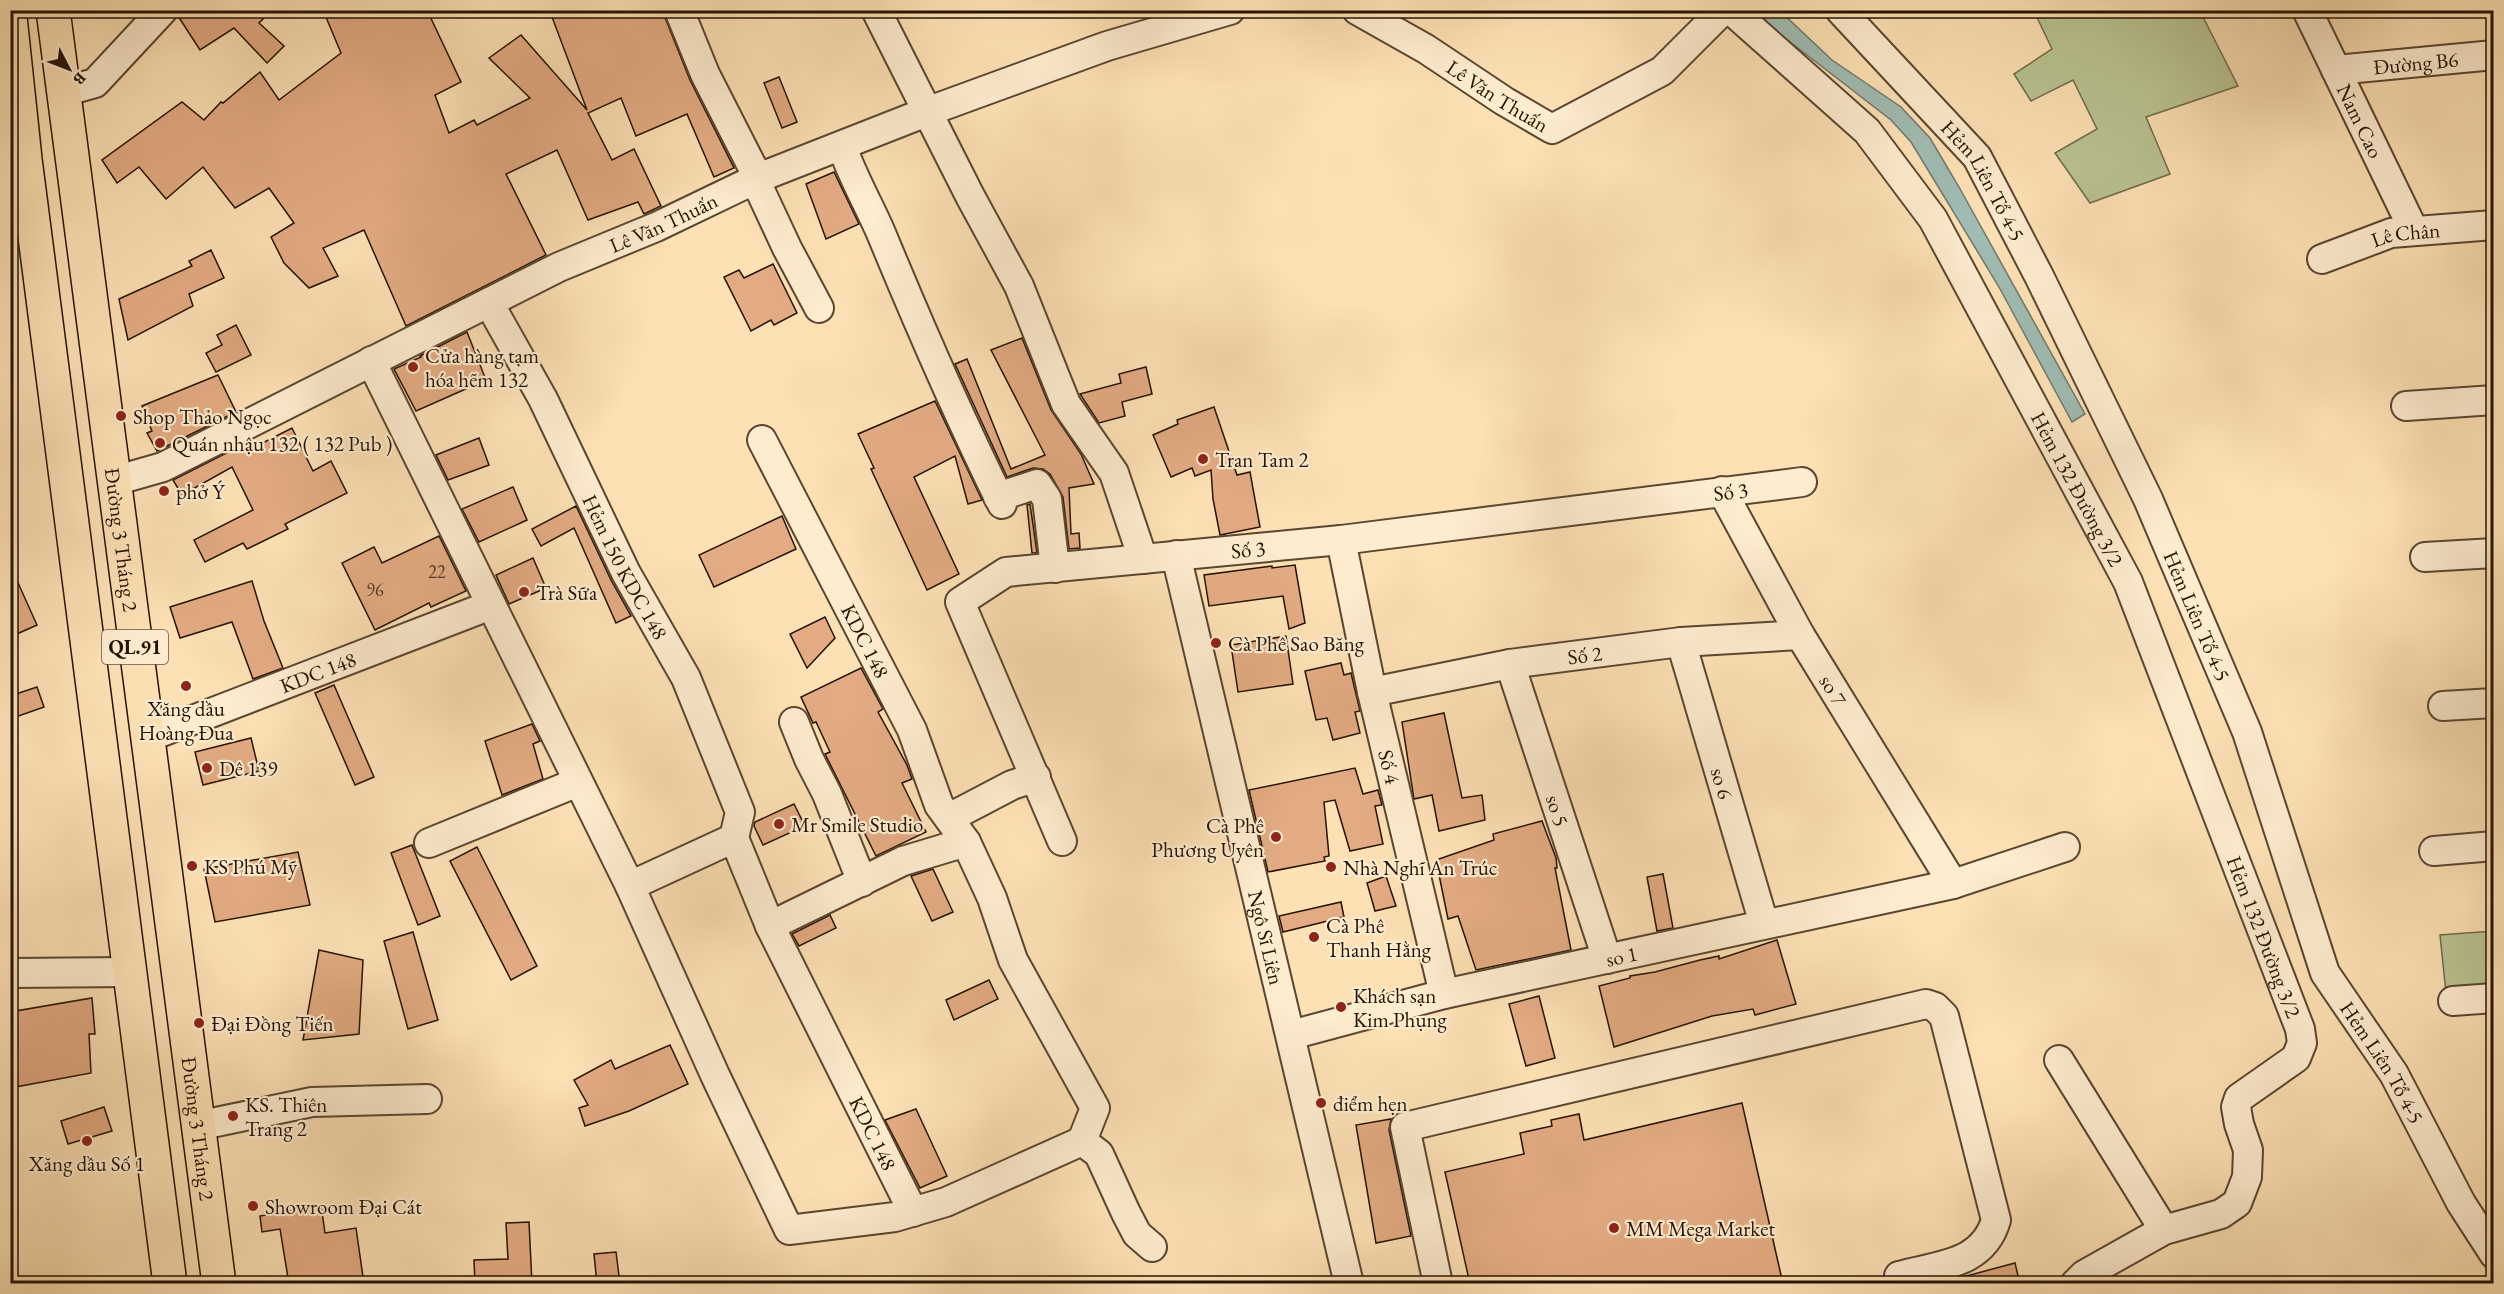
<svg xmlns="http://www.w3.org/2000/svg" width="2504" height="1294" viewBox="0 0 2504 1294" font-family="'EB Garamond',serif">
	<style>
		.green { fill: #bac492; stroke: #6f6c4a; stroke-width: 1.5 }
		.water { fill: #a0bcb3; stroke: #6e786d; stroke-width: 1.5 }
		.building { fill: #e3ab83; stroke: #241303; stroke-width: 1.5 }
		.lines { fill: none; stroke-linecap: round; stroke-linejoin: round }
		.minor-casing { stroke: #5a4630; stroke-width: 32 }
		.highway-casing { stroke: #241303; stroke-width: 36 }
		.minor { stroke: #feeccf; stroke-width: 28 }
		.highway { stroke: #fde1b5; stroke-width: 33 }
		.poi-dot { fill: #8f2418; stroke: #feeccf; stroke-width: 2 }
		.labels { text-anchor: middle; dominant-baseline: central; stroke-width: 4.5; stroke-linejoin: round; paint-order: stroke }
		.number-label { font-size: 18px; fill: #543923 }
		.shield { fill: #feeccf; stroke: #655440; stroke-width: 1.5 }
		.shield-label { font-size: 20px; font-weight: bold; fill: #241303 }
		.street-label { font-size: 21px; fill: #241303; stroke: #feeccf }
		.poi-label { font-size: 21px; fill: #241303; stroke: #feeccf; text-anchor: start }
	</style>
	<rect width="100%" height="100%" fill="#fde1b5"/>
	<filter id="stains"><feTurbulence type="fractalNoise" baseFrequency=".00333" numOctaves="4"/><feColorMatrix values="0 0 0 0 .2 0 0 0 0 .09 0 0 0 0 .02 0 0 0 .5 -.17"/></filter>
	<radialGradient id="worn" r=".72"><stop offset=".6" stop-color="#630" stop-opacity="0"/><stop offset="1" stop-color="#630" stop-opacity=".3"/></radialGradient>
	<g class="green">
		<polygon points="2034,11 2200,11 2238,86 2146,117 2170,174 2090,203 2055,153 2097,129 2073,80 2031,101 2014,74 2052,49"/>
		<polygon points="2493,931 2493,990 2446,993 2440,935"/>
	</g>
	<polygon class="water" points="1755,11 1780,11 1832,60 1901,107 1930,138 1959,187 2085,414 2072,422 1999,287 1911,142 1891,120 1785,38"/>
	<g class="building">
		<polygon points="179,10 272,10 259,23 284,46 267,63 234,28 200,50 178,16"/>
		<polygon points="323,10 427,10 461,82 435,95 449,133 474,120 477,125 530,98 489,58 521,35 587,110 552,17 568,10 662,10 690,80 734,168 714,177 687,114 636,136 621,98 588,113 612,160 634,149 661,206 644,214 638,202 588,220 557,150 506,174 546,255 406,326 364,230 323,248 338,276 309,288 284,263 271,237 294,223 269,188 235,208 203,167 166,199 139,167 117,183 102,160 182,102 204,120 221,102 223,103 260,72 279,100 341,53"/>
		<polygon points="779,77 797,122 782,128 764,83"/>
		<polygon points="834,172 859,224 826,239 806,184"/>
		<polygon points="211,250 224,278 189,294 193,306 128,340 119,299 192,266 189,261"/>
		<polygon points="773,264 797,313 774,325 771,320 751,331 724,277 739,270 744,278"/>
		<polygon points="236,325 251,355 216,372 206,353 222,345 217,335"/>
		<polygon points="467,332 486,380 416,411 394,369 421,357 420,356"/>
		<polygon points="1022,338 1051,410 1081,454 1094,484 1069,488 1071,534 1079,533 1080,548 1069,549 1063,497 1050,474 1043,469 1033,468 1007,477 955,364 967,359 1011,469 1045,455 991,350"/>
		<polygon points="1146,367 1152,394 1122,402 1125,416 1099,423 1080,394 1121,383 1119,374"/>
		<polygon points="218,375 236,412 157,451 147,433 152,431 142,406"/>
		<polygon points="935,401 982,500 968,504 955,456 914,477 959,574 927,590 871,469 874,468 858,434"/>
		<polygon points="1214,407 1237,475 1250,472 1260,527 1220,535 1213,499 1211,470 1195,476 1192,468 1171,477 1153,435 1178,424 1177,420"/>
		<polygon points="292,428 313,471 331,461 347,493 285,524 288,529 247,549 243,543 205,562 194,540 253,510 232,467 182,495 173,480 248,442 251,449"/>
		<polygon points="479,438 489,465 448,480 436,455"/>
		<polygon points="513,487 527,520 479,542 462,509"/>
		<polygon points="1030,504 1037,553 1032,553 1027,505"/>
		<polygon points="576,506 611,580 631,616 616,623 574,528 541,546 532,529"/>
		<polygon points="782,516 796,549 714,587 699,555"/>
		<polygon points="439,536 466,591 431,607 429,603 375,630 342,563 374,547 382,563"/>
		<polygon points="533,558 546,588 509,604 496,575"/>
		<polygon points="10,565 37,625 10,637"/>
		<polygon points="1295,565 1305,623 1289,629 1283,596 1209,606 1204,575 1272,566 1272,568"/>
		<polygon points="252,581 264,621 283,668 253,679 232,622 180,638 170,607"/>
		<polygon points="825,617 835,638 807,668 790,634"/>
		<polygon points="1286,636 1293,684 1238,692 1231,645"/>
		<polygon points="1341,663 1344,675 1351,673 1360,711 1355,712 1360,733 1333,740 1327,718 1316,720 1305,671"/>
		<polygon points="861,668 883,709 878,712 907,765 912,779 902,783 926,832 876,856 825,754 830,752 816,722 813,723 801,697"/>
		<polygon points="334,685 374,777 355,785 315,693"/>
		<polygon points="37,687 44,707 10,719 10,696"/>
		<polygon points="1444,713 1462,798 1482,795 1485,820 1439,831 1432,795 1414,799 1402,722"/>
		<polygon points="532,724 540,741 533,744 543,779 502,795 485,741"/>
		<polygon points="251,738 259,771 203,785 195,752"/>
		<polygon points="1355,768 1363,794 1378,790 1382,805 1375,806 1383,844 1350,851 1335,800 1324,802 1329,856 1324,857 1325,861 1268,872 1249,790"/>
		<polygon points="794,804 805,826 763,845 754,826 755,822"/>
		<polygon points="1542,821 1556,858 1557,868 1555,868 1571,950 1476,970 1458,916 1448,919 1436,860 1494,840 1493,834"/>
		<polygon points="412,845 440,916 418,925 391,853"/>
		<polygon points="477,847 537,966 511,980 450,861"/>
		<polygon points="298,852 310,905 215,922 204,869"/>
		<polygon points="933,869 953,912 932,921 911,876"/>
		<polygon points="1663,874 1673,928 1657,931 1647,877"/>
		<polygon points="1386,876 1396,906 1375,911 1367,883"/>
		<polygon points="1341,902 1344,917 1283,932 1279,916"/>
		<polygon points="830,915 836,928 799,946 792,934"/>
		<polygon points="413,932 438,1020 408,1029 384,941"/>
		<polygon points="1777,940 1796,1004 1755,1015 1753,1009 1712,1016 1614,1047 1599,986 1630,978 1630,976 1655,972 1700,960 1719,956 1719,959"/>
		<polygon points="319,950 363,960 359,1034 303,1040"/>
		<polygon points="989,980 998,999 954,1020 946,1000"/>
		<polygon points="1539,996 1555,1058 1526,1066 1509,1004"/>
		<polygon points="92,998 95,1034 89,1034 91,1073 10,1088 10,1012"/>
		<polygon points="670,1045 688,1084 629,1111 585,1126 579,1108 588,1105 574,1080 611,1060 615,1069"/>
		<polygon points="1742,1103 1783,1284 1470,1284 1445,1172 1524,1154 1520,1133 1552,1126 1551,1120 1579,1114 1584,1140"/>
		<polygon points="104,1107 112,1131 68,1144 61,1121"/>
		<polygon points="916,1109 947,1176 920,1188 885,1120"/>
		<polygon points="1391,1119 1389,1130 1411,1236 1376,1243 1356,1125"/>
		<polygon points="321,1205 325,1233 356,1228 364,1284 289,1284 280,1229 262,1232 260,1216"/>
		<polygon points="529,1222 532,1284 475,1284 474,1260 508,1259 506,1223"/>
		<polygon points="616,1252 620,1284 597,1284 594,1254"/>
		<polygon points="2015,1263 2020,1284 1960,1284 1959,1278"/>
	</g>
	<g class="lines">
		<g class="minor-casing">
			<g id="minor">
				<polyline points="679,10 705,74 758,178 759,188 787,248 819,308"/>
				<polyline points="876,10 970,196 1019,286 1066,404 1114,473 1143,559"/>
				<path id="s1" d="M 1357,10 L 1426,49 L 1504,101 L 1552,129 L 1662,71 L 1723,10"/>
				<path id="s2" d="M 1731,10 L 1867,131 L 1933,219 L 2128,582 L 2300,1029 L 2302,1043 L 2296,1058 L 2239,1098 L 2236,1107 L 2239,1124 L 2248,1150 L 2247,1177 L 2237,1203 L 2221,1214 L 2164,1230 L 2084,1275 L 2075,1284"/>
				<path id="s3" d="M 1840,10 L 1977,157 L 2039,276 L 2148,499 L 2247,732 L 2325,973 L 2394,1074 L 2461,1203 L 2494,1254"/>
				<path id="s4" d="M 2307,10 L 2414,231"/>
				<path id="s5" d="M 2336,70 L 2494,55"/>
				<polyline points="63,92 95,83 163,10"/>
				<path d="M 842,146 C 852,176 868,203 881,233 C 919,325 958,415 1002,504"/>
				<path id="s6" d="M 2322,259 L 2391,233 L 2494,225"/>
				<path id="s7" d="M 489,303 L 543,399 L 626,573 L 686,678 L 740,812 L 734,838"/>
				<polyline points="371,361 630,886 715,1075 789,1230 895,1217 946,1202 1082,1141 1099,1154 1126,1213 1137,1234 1152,1247"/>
				<polyline points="2406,406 2494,400"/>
				<path id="s8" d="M 762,440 L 912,730 L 939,805 L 966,842 L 992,898 L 1013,960 L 1095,1108 L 1082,1141"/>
				<path id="s9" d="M 114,481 L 163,467 L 559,267 L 656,227 L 758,178 L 929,111 L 1107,46 L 1230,10"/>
				<path id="s10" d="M 1722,491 L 1800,635 L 1953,884"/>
				<polyline points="998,497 1037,484 1047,499 1055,568"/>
				<path id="s11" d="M 1341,540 L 1372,692 L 1444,994"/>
				<path id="s12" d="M 1176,555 L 1349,1284"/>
				<polyline points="2425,557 2494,553"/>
				<path id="s13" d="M 1681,642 L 1764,924"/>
				<path id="s14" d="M 1510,664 L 1607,959"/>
				<path id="s15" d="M 1372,692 L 1510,664 L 1681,642 L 1800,635"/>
				<polyline points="2443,706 2494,703"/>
				<polyline points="794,722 809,759 827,794 862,882"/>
				<path id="s16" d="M 146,738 L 491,605"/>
				<polyline points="949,818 1012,785 1036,777"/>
				<path id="s17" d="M 1062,841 L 960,602 L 1006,572 L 1341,540 L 1802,482"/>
				<polyline points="429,843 578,782"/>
				<polyline points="2434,851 2494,846"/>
				<path id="s18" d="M 630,886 L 734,838 L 770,926 L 913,1212"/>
				<polyline points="770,926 903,861 966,842"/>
				<polyline points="10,973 130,972"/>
				<polyline points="2453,1001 2494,998"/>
				<path id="s19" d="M 1291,1035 L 1444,994 L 1953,884 L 2065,847"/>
				<polyline points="2059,1060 2164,1230"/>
				<polyline points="197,1126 312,1102 427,1099"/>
				<path d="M 1438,1284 L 1405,1127 L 1926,1004 L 1935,1007 L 1944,1016 L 1996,1220 C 1983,1265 1939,1265 1899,1276 L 1901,1284"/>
			</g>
		</g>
		<g class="highway-casing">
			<g id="highway">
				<path id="s20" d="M 53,10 L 219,1284"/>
				<polyline points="10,17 25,159 170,1284"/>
			</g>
		</g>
		<use href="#minor" class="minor"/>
		<use href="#highway" class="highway"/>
	</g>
	<g class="poi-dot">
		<circle cx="413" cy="367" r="6"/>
		<circle cx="121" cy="416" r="6"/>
		<circle cx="160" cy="443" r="6"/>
		<circle cx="1203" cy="459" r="6"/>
		<circle cx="164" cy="491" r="6"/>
		<circle cx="524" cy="592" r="6"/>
		<circle cx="1216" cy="643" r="6"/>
		<circle cx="186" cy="686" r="6"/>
		<circle cx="207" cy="768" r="6"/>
		<circle cx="779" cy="824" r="6"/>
		<circle cx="1276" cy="837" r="6"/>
		<circle cx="192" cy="866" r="6"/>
		<circle cx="1331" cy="867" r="6"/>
		<circle cx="1314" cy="937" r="6"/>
		<circle cx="1341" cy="1007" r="6"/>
		<circle cx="199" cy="1023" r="6"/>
		<circle cx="1321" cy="1103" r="6"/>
		<circle cx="233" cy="1116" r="6"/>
		<circle cx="87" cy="1141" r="6"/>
		<circle cx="253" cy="1206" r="6"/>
		<circle cx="1614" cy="1228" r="6"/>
	</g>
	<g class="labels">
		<g class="number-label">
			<text x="437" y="571">22</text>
			<text x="375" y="589">96</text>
		</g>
		<rect class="shield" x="102" y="630" width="66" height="34" rx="4.5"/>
		<g class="shield-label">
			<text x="135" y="647">QL.91</text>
		</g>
		<g class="street-label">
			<text stroke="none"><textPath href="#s5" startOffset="80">Đường B6</textPath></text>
			<text stroke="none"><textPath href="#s1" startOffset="165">Lê Văn Thuấn</textPath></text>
			<text stroke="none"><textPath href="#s4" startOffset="123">Nam Cao</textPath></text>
			<text stroke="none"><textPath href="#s3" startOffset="224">Hẻm Liên Tổ 4-5</textPath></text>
			<text stroke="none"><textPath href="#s9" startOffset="608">Lê Văn Thuấn</textPath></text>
			<text stroke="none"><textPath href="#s6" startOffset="88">Lê Chân</textPath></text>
			<text stroke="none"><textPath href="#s2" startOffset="598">Hẻm 132 Đường 3/2</textPath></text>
			<text stroke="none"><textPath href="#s17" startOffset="1044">Số 3</textPath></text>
			<text stroke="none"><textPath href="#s20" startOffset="534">Đường 3 Tháng 2</textPath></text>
			<text stroke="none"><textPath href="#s17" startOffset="558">Số 3</textPath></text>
			<text stroke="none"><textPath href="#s7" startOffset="297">Hẻm 150 KDC 148</textPath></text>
			<text stroke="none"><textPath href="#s3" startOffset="710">Hẻm Liên Tổ 4-5</textPath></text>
			<text stroke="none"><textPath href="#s8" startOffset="226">KDC 148</textPath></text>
			<text stroke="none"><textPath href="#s15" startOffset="216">Số 2</textPath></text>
			<text stroke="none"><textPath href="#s16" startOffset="184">KDC 148</textPath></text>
			<text stroke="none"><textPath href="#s10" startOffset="228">so 7</textPath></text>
			<text stroke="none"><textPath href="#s11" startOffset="232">Số 4</textPath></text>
			<text stroke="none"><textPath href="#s13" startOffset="147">so 6</textPath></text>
			<text stroke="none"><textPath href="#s14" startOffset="154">so 5</textPath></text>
			<text stroke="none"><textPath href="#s12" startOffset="393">Ngô Sĩ Liên</textPath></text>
			<text stroke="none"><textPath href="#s2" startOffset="1084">Hẻm 132 Đường 3/2</textPath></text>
			<text stroke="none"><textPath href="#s19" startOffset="340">so 1</textPath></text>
			<text stroke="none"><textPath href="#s3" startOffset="1196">Hẻm Liên Tổ 4-5</textPath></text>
			<text stroke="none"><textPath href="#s20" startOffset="1128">Đường 3 Tháng 2</textPath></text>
			<text stroke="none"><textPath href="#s18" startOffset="441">KDC 148</textPath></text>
		</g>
		<g class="poi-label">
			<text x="425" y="355">Cửa hàng tạm<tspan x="425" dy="24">hóa hẽm 132</tspan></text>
			<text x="133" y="416">Shop Thảo Ngọc</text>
			<text x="172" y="443">Quán nhậu 132 ( 132 Pub )</text>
			<text x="1215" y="459">Tran Tam 2</text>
			<text x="176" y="491">phở Ý</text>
			<text x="536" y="592">Trà Sữa</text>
			<text x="1228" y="643">Cà Phê Sao Băng</text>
			<text x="186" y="708" text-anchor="middle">Xăng dầu<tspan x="186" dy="24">Hoàng Đua</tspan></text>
			<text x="219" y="768">Dê 139</text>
			<text x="791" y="824">Mr Smile Studio</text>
			<text x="1264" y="825" text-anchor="end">Cà Phê<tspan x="1264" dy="24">Phương Uyên</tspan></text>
			<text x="204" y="866">KS Phú Mỹ</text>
			<text x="1343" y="867">Nhà Nghĩ An Trúc</text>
			<text x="1326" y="925">Cà Phê<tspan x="1326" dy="24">Thanh Hằng</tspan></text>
			<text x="1353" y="995">Khách sạn<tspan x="1353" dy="24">Kim Phụng</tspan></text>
			<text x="211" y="1023">Đại Đồng Tiến</text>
			<text x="1333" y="1103">điểm hẹn</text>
			<text x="245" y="1104">KS. Thiên<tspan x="245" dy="24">Trang 2</tspan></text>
			<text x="87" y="1163" text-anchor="middle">Xăng dầu Số 1</text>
			<text x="265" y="1206">Showroom Đại Cát</text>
			<text x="1626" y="1228">MM Mega Market</text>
		</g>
	</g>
	<rect width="2504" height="1294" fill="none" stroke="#fde1b5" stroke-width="36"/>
	<rect x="12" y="12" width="2480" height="1270" fill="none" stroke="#241303" stroke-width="3"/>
	<rect x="18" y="18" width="2468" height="1258" fill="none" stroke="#241303" stroke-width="1.5"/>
	<g transform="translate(69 69) rotate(132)" stroke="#feeccf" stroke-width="4.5" paint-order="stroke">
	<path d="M0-4.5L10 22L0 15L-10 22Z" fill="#241303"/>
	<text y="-9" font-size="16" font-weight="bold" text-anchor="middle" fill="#241303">B</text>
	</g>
	<rect width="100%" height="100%" filter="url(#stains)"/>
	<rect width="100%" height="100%" fill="url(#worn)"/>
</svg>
